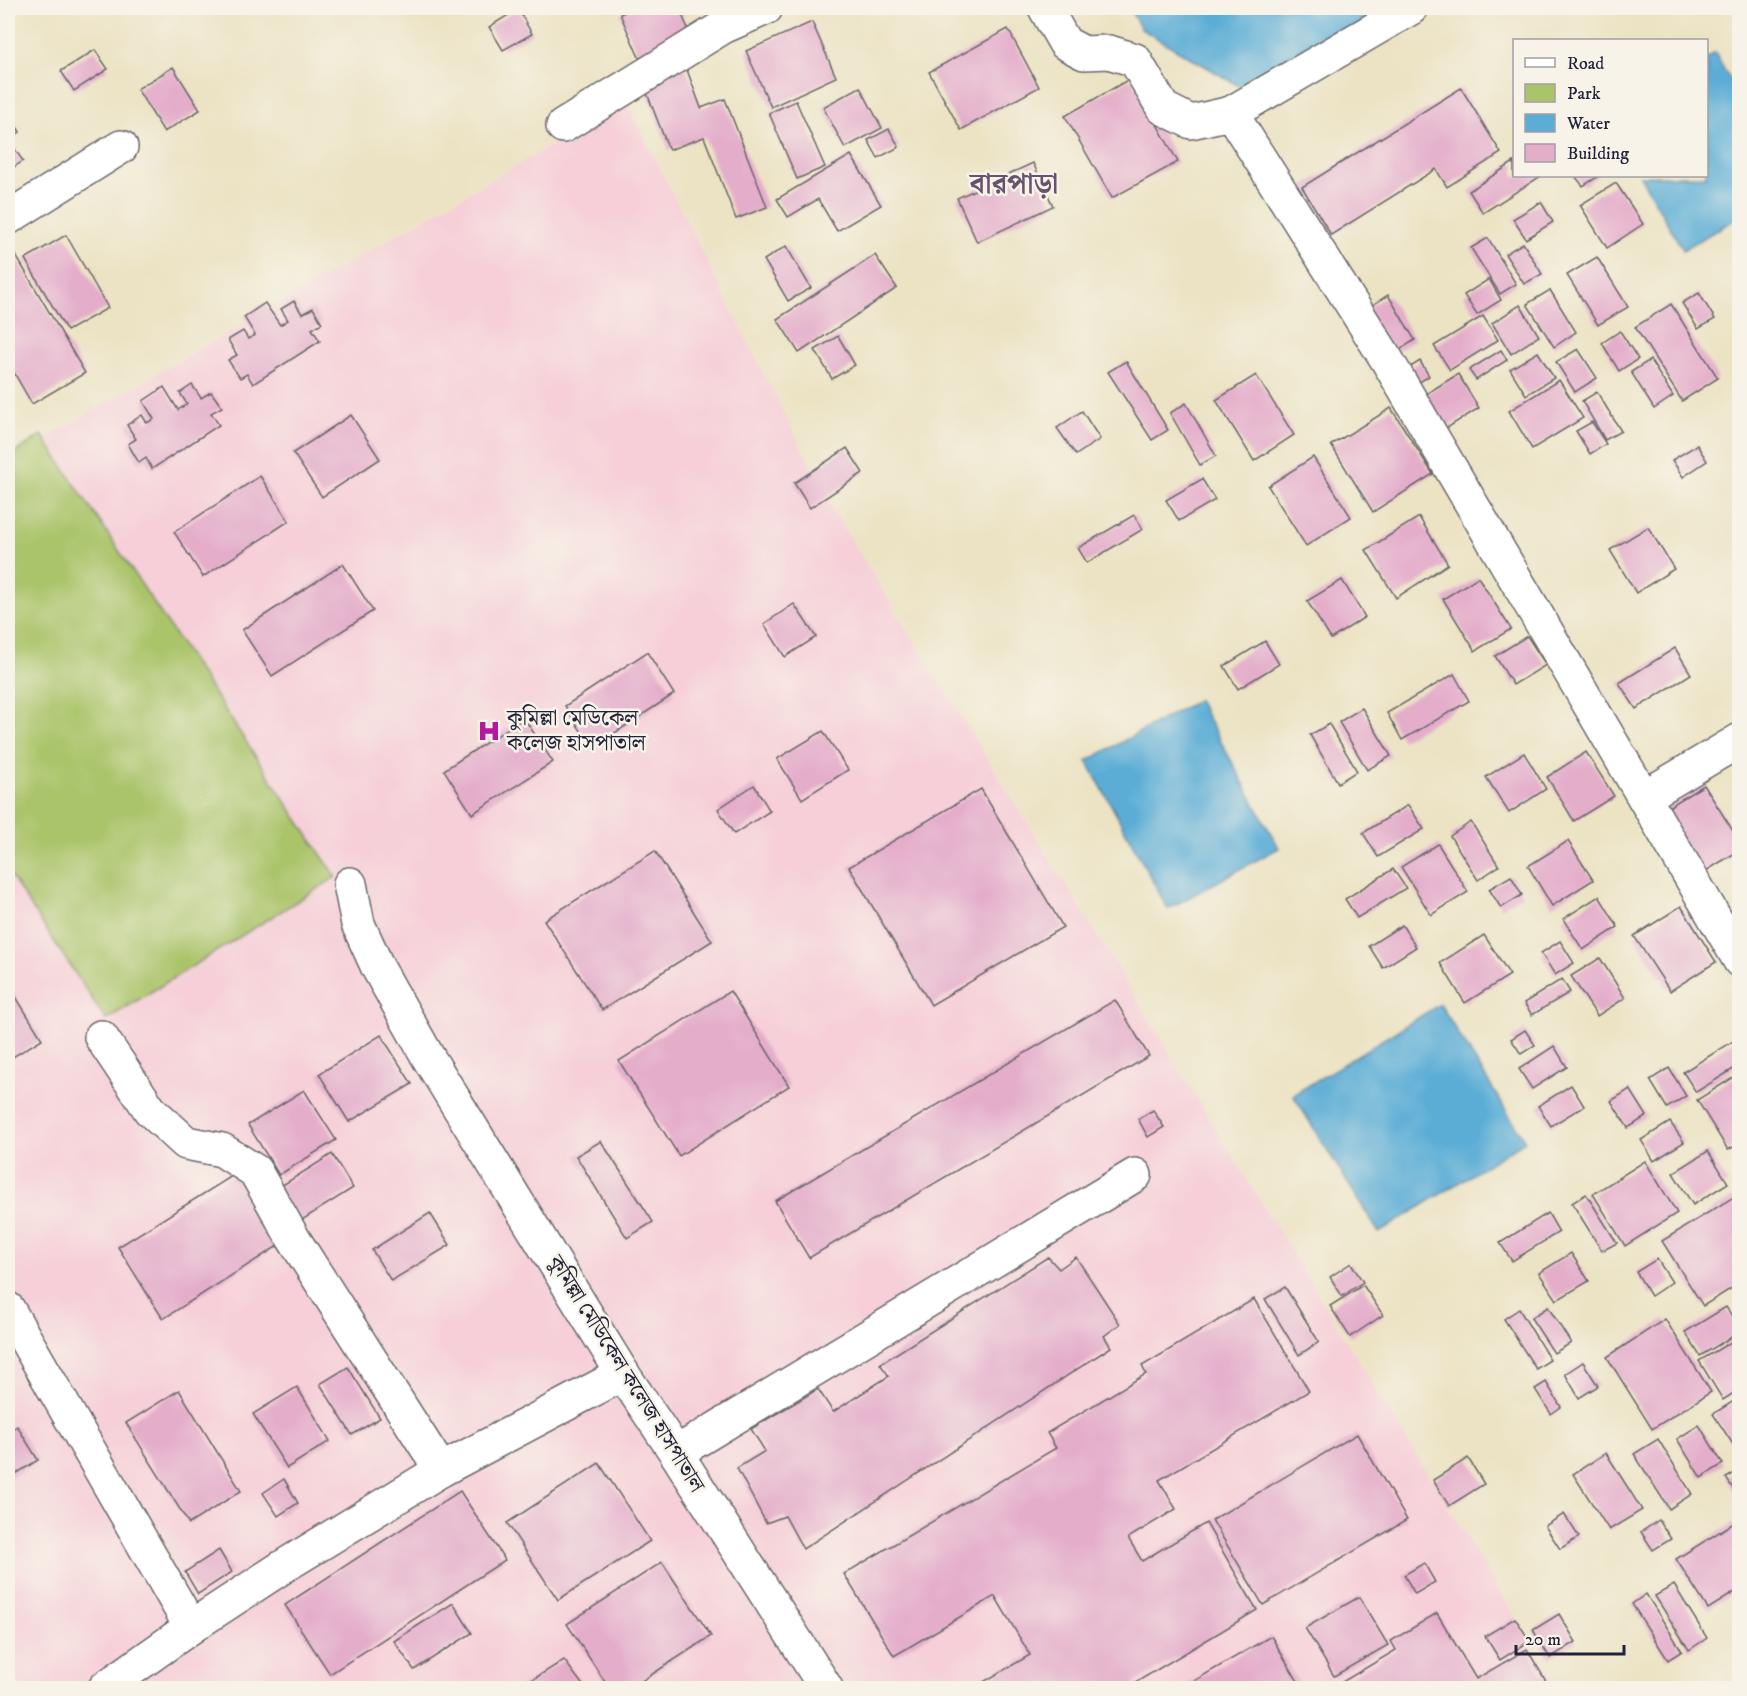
<svg xmlns="http://www.w3.org/2000/svg" width="1747" height="1696" viewBox="0 0 1747 1696" font-family="'IM FELL DW Pica','Noto Serif Bengali',serif">
	<style>
		.built { fill: #f6cfd8 }
		.green { fill: #aac46a; stroke: #667352; stroke-width: 1.5 }
		.water { fill: #5badd6; stroke: #3e6888; stroke-width: 1.5 }
		.building { fill: #e4aecb }
		.lines { fill: none; stroke-linecap: round; stroke-linejoin: round }
		.minor-casing { stroke: #69666b; stroke-width: 36 }
		.minor { stroke: #fff; stroke-width: 33 }
		.labels { text-anchor: middle; dominant-baseline: central; stroke-width: 5; stroke-linejoin: round; paint-order: stroke }
		.poi-label { font-size: 22px; fill: #22223b; stroke: #f7f3e8; text-anchor: start }
		.street-label { font-size: 22px; fill: #22223b; stroke: #f7f3e8 }
		.district-label { font-size: 28px; font-weight: bold; fill: #66536d; stroke: #f7f3e8 }
	</style>
	<rect width="100%" height="100%" fill="#f7f3e8"/>
	<filter id="ink" filterUnits="userSpaceOnUse"><feTurbulence type="fractalNoise" baseFrequency=".0167" numOctaves="2"/><feDisplacementMap in="SourceGraphic" scale="12" xChannelSelector="R" yChannelSelector="G"/><feConvolveMatrix kernelMatrix="1 2 1 2 8 2 1 2 1" color-interpolation-filters="sRGB"/></filter>
	<filter id="wash" filterUnits="userSpaceOnUse"><feTurbulence type="fractalNoise" baseFrequency=".008" numOctaves="4" result="noise"/><feDisplacementMap in="SourceGraphic" scale="24" xChannelSelector="R" yChannelSelector="G"/><feGaussianBlur stdDeviation="1.35" result="paint"/><feColorMatrix in="noise" values="0 0 0 0 0 0 0 0 0 0 0 0 0 0 0 0 0 1.4 0 .05"/><feComposite in="paint" operator="in"/></filter>
	<g filter="url(#wash)">
		<rect width="100%" height="100%" fill="#ece3c4"/>
		<polygon class="built" points="626,102 835,514 1105,948 1559,1688 21,1688 8,1658 8,460"/>
		<polygon class="green" points="42,435 336,877 106,1020 8,872 8,457"/>
		<g class="water">
			<polygon points="1129,8 1417,8 1272,105 1141,29"/>
			<polygon points="1715,53 1739,96 1739,217 1683,250 1640,176 1706,176 1707,58"/>
			<polygon points="1198,700 1279,848 1168,909 1087,761"/>
			<polygon points="1440,1004 1525,1141 1379,1233 1293,1095"/>
		</g>
		<g id="blocks">
			<g class="building">
				<polygon points="635,8 699,8 682,15 694,42 642,64 620,14"/>
				<polygon points="518,9 532,34 503,50 489,27"/>
				<polygon points="812,22 836,77 771,107 746,51"/>
				<polygon points="1008,29 1039,87 961,130 929,72"/>
				<polygon points="95,50 108,69 74,91 61,71"/>
				<polygon points="173,67 200,110 164,132 137,89"/>
				<polygon points="686,67 701,108 725,99 767,207 736,219 704,137 669,150 643,83"/>
				<polygon points="1131,78 1178,162 1112,198 1065,116"/>
				<polygon points="860,87 882,128 845,148 823,107"/>
				<polygon points="1461,88 1501,153 1447,187 1436,169 1331,235 1302,187"/>
				<polygon points="796,101 825,167 797,179 769,113"/>
				<polygon points="8,113 20,132 8,140"/>
				<polygon points="889,129 899,147 878,158 868,140"/>
				<polygon points="12,145 23,161 8,171 8,148"/>
				<polygon points="851,155 881,205 837,231 818,199 788,217 777,199"/>
				<polygon points="1514,162 1514,176 1541,176 1483,213 1469,191"/>
				<polygon points="1033,163 1053,206 977,242 957,198"/>
				<polygon points="1575,176 1599,176 1583,186"/>
				<polygon points="1616,183 1643,224 1607,248 1580,205"/>
				<polygon points="1541,202 1553,222 1526,239 1513,219"/>
				<polygon points="66,235 108,308 67,331 25,259"/>
				<polygon points="1488,238 1516,284 1500,294 1471,248"/>
				<polygon points="8,242 85,373 32,404 8,362"/>
				<polygon points="1523,243 1542,274 1524,284 1505,254"/>
				<polygon points="786,246 811,288 788,301 764,260"/>
				<polygon points="875,255 897,288 799,353 777,319"/>
				<polygon points="1597,257 1628,307 1598,325 1567,275"/>
				<polygon points="1489,279 1501,300 1477,315 1464,295"/>
				<polygon points="1550,290 1576,332 1554,347 1527,304"/>
				<polygon points="1699,293 1715,319 1698,329 1682,303"/>
				<polygon points="1388,295 1415,340 1393,354 1365,310"/>
				<polygon points="294,301 302,314 313,308 322,323 312,329 320,341 253,384 247,374 240,378 228,360 237,355 228,340 243,331 248,339 255,335 244,317 265,303 280,325 288,320 281,309"/>
				<polygon points="1671,304 1718,378 1682,401 1635,327"/>
				<polygon points="1520,305 1539,336 1511,354 1492,323"/>
				<polygon points="1483,316 1498,340 1450,370 1434,346"/>
				<polygon points="1620,331 1638,359 1619,371 1602,343"/>
				<polygon points="838,336 855,365 832,379 815,350"/>
				<polygon points="1578,349 1597,378 1575,392 1556,362"/>
				<polygon points="1501,350 1507,360 1476,380 1469,370"/>
				<polygon points="1538,352 1554,378 1526,395 1510,369"/>
				<polygon points="1650,360 1673,396 1654,409 1631,372"/>
				<polygon points="1126,361 1168,430 1152,440 1108,372"/>
				<polygon points="1420,361 1429,376 1410,388 1401,373"/>
				<polygon points="1458,374 1479,408 1442,431 1421,397"/>
				<polygon points="1256,375 1294,435 1254,461 1216,400"/>
				<polygon points="1559,380 1583,418 1532,449 1509,411"/>
				<polygon points="192,385 201,398 211,392 222,407 211,413 219,425 152,469 146,458 139,463 128,444 136,439 127,425 142,415 147,423 154,419 143,401 164,387 178,410 187,404 180,393"/>
				<polygon points="1597,392 1621,431 1605,440 1582,401"/>
				<polygon points="1186,403 1216,456 1200,465 1170,413"/>
				<polygon points="1391,408 1433,474 1373,512 1331,445"/>
				<polygon points="1082,411 1100,439 1076,455 1057,428"/>
				<polygon points="351,415 380,459 322,497 293,453"/>
				<polygon points="1592,422 1606,444 1590,454 1576,431"/>
				<polygon points="1697,445 1707,461 1683,477 1672,460"/>
				<polygon points="847,448 863,473 810,508 794,483"/>
				<polygon points="1313,457 1351,517 1306,546 1268,486"/>
				<polygon points="260,476 289,521 203,577 174,532"/>
				<polygon points="1202,479 1215,500 1179,521 1166,500"/>
				<polygon points="1134,515 1143,529 1087,563 1078,548"/>
				<polygon points="1419,517 1448,564 1396,598 1366,550"/>
				<polygon points="1648,527 1674,569 1636,593 1610,550"/>
				<polygon points="343,564 373,611 272,676 242,630"/>
				<polygon points="1478,577 1511,629 1475,651 1443,599"/>
				<polygon points="1342,580 1365,617 1331,639 1307,601"/>
				<polygon points="794,604 816,637 785,657 764,624"/>
				<polygon points="1527,636 1546,665 1513,685 1495,656"/>
				<polygon points="1265,641 1279,664 1238,689 1224,666"/>
				<polygon points="1675,648 1691,674 1636,709 1619,683"/>
				<polygon points="647,652 674,694 592,748 565,706"/>
				<polygon points="1454,674 1469,701 1402,740 1387,713"/>
				<polygon points="1362,708 1391,756 1367,770 1339,722"/>
				<polygon points="524,718 553,762 472,814 444,770"/>
				<polygon points="1329,724 1357,771 1338,783 1310,735"/>
				<polygon points="823,731 848,770 802,799 777,759"/>
				<polygon points="1586,752 1614,796 1574,821 1547,777"/>
				<polygon points="1524,753 1546,789 1509,813 1486,777"/>
				<polygon points="754,785 770,811 734,834 718,809"/>
				<polygon points="1704,785 1740,842 1740,850 1701,874 1662,811"/>
				<polygon points="981,789 1063,927 931,1005 849,867"/>
				<polygon points="1408,805 1424,829 1378,857 1363,833"/>
				<polygon points="1471,822 1499,866 1478,880 1450,836"/>
				<polygon points="1568,841 1593,880 1552,906 1528,866"/>
				<polygon points="1438,844 1468,892 1431,915 1401,867"/>
				<polygon points="655,851 712,941 602,1010 544,920"/>
				<polygon points="1393,869 1406,888 1357,918 1345,899"/>
				<polygon points="1511,876 1522,895 1501,908 1489,889"/>
				<polygon points="1599,896 1618,927 1583,950 1563,919"/>
				<polygon points="1681,906 1716,962 1670,991 1634,936"/>
				<polygon points="1402,925 1416,947 1383,968 1369,946"/>
				<polygon points="1484,935 1510,975 1465,1003 1440,963"/>
				<polygon points="1560,941 1574,963 1555,975 1541,953"/>
				<polygon points="1600,958 1625,998 1597,1016 1571,976"/>
				<polygon points="1562,979 1570,992 1532,1015 1524,1003"/>
				<polygon points="8,984 42,1039 8,1060"/>
				<polygon points="730,991 789,1086 679,1156 619,1061"/>
				<polygon points="1115,1000 1149,1056 809,1258 775,1201"/>
				<polygon points="1525,1030 1535,1045 1521,1054 1511,1039"/>
				<polygon points="381,1035 412,1084 349,1122 319,1074"/>
				<polygon points="1740,1037 1740,1065 1696,1092 1683,1072"/>
				<polygon points="1554,1046 1567,1067 1532,1089 1519,1069"/>
				<polygon points="1669,1068 1686,1096 1667,1108 1650,1080"/>
				<polygon points="1734,1077 1740,1086 1740,1143 1728,1150 1697,1100"/>
				<polygon points="1571,1085 1584,1106 1551,1126 1538,1106"/>
				<polygon points="1630,1089 1647,1116 1628,1128 1611,1101"/>
				<polygon points="304,1090 336,1140 279,1175 248,1125"/>
				<polygon points="1153,1110 1164,1127 1148,1137 1138,1119"/>
				<polygon points="1670,1122 1684,1142 1654,1161 1641,1140"/>
				<polygon points="601,1141 653,1222 627,1238 576,1156"/>
				<polygon points="1708,1151 1728,1183 1693,1205 1673,1173"/>
				<polygon points="332,1154 353,1188 294,1225 273,1191"/>
				<polygon points="1645,1161 1677,1213 1625,1246 1593,1194"/>
				<polygon points="240,1171 284,1242 163,1319 118,1247"/>
				<polygon points="1740,1193 1740,1283 1703,1306 1662,1241"/>
				<polygon points="1586,1194 1617,1243 1602,1251 1572,1203"/>
				<polygon points="430,1213 450,1245 391,1281 372,1250"/>
				<polygon points="1548,1213 1559,1232 1512,1261 1500,1243"/>
				<polygon points="1571,1253 1589,1281 1557,1300 1539,1273"/>
				<polygon points="1048,1257 1059,1269 1076,1257 1120,1324 1104,1336 1111,1347 803,1549 785,1516 766,1523 737,1468 765,1451 751,1429 818,1389 833,1412 889,1376 880,1364"/>
				<polygon points="1657,1259 1672,1282 1651,1296 1636,1272"/>
				<polygon points="1351,1263 1363,1282 1342,1296 1330,1277"/>
				<polygon points="1363,1285 1383,1315 1350,1337 1330,1306"/>
				<polygon points="1285,1287 1319,1342 1299,1355 1265,1299"/>
				<polygon points="1254,1299 1309,1391 1159,1480 1176,1509 1128,1538 1142,1561 1206,1523 1257,1610 1133,1684 1136,1688 973,1688 1030,1655 995,1596 894,1656 844,1574 1056,1448 1047,1433 1146,1374 1142,1366"/>
				<polygon points="1548,1307 1571,1343 1554,1353 1531,1318"/>
				<polygon points="1726,1307 1740,1328 1740,1332 1700,1356 1685,1332"/>
				<polygon points="1519,1309 1550,1360 1536,1369 1504,1319"/>
				<polygon points="1665,1319 1711,1392 1652,1429 1607,1357"/>
				<polygon points="1734,1340 1740,1349 1740,1389 1723,1400 1699,1361"/>
				<polygon points="1583,1362 1598,1386 1579,1398 1565,1374"/>
				<polygon points="348,1367 380,1418 352,1435 320,1384"/>
				<polygon points="1546,1382 1561,1407 1551,1414 1535,1389"/>
				<polygon points="297,1387 330,1441 287,1468 253,1414"/>
				<polygon points="179,1390 241,1491 189,1524 126,1423"/>
				<polygon points="1740,1397 1740,1455 1713,1414"/>
				<polygon points="1699,1425 1723,1464 1701,1478 1677,1439"/>
				<polygon points="17,1426 38,1460 8,1479 8,1432"/>
				<polygon points="1357,1434 1407,1520 1263,1605 1212,1520"/>
				<polygon points="1658,1439 1692,1494 1669,1509 1634,1454"/>
				<polygon points="1606,1453 1642,1510 1609,1530 1573,1474"/>
				<polygon points="1468,1458 1484,1484 1449,1506 1433,1480"/>
				<polygon points="599,1463 650,1541 558,1600 507,1523"/>
				<polygon points="1740,1470 1740,1499 1726,1478"/>
				<polygon points="284,1479 298,1503 278,1516 263,1493"/>
				<polygon points="460,1491 505,1560 330,1674 285,1605"/>
				<polygon points="1564,1514 1579,1537 1560,1549 1545,1526"/>
				<polygon points="1740,1519 1740,1589 1708,1609 1676,1559"/>
				<polygon points="1659,1520 1671,1539 1653,1550 1641,1532"/>
				<polygon points="219,1550 232,1572 198,1594 185,1572"/>
				<polygon points="662,1562 711,1636 631,1688 609,1688 567,1624"/>
				<polygon points="1424,1563 1435,1582 1415,1594 1404,1575"/>
				<polygon points="1674,1585 1707,1638 1689,1650 1655,1596"/>
				<polygon points="1646,1594 1682,1651 1668,1660 1632,1604"/>
				<polygon points="1359,1597 1388,1645 1334,1676 1305,1628"/>
				<polygon points="453,1603 472,1633 414,1670 394,1641"/>
				<polygon points="1437,1613 1476,1679 1527,1649 1550,1688 1332,1688 1396,1650 1391,1641"/>
				<polygon points="1559,1614 1576,1642 1550,1658 1533,1630"/>
				<polygon points="1515,1618 1530,1641 1500,1660 1485,1636"/>
				<polygon points="1271,1636 1302,1688 1182,1688"/>
				<polygon points="564,1660 585,1688 519,1688"/>
			</g>
		</g>
	</g>
	<g filter="url(#ink)">
		<use href="#blocks" fill-opacity="0" stroke="#69666b" stroke-width="1.5"/>
		<g class="lines">
			<g class="minor-casing">
				<g id="minor">
					<polyline points="1045,8 1065,43 1084,53 1109,52 1135,60 1163,108 1191,122 1231,113 1387,360 1740,961"/>
					<polyline points="1231,113 1411,8"/>
					<polyline points="563,126 723,27 766,8"/>
					<polyline points="8,218 121,147"/>
					<polyline points="1644,797 1740,740"/>
					<polyline points="350,884 358,924 378,968 428,1057 623,1374 676,1453 826,1688"/>
					<polyline points="101,1037 150,1110 186,1143 222,1150 255,1171 293,1238 441,1470"/>
					<polyline points="8,1309 191,1627"/>
					<polyline points="676,1453 1135,1175"/>
					<polyline points="105,1688 191,1627 284,1566 441,1470 623,1374"/>
				</g>
			</g>
			<use href="#minor" class="minor"/>
		</g>
	</g>
	<defs>
		<g id="hospital-bare" transform="scale(1.8)"><path d="M-5-5h3v3.5h4V-5h3V5h-3V1.5h-4V5h-3Z" fill="#b5179e" stroke="#f7f3e8" stroke-width="2.5" paint-order="stroke"/></g>
	</defs>
	<g fill-rule="evenodd">
		<use href="#hospital-bare" x="489" y="731"/>
	</g>
	<g class="labels">
		<g class="poi-label">
			<text x="507" y="718">কুমিল্লা মেডিকেল<tspan x="507" dy="25">কলেজ হাসপাতাল</tspan></text>
		</g>
		<g class="street-label">
			<text transform="translate(626 1374) rotate(58)">কুমিল্লা মেডিকেল কলেজ হাসপাতাল</text>
		</g>
		<g class="district-label">
			<text x="1014" y="184">বারপাড়া</text>
		</g>
	</g>
	<rect width="1747" height="1696" fill="none" stroke="#f7f3e8" stroke-width="30"/>
	<rect x="1513" y="39" width="195" height="138" fill="#f7f3e8" stroke="#a29fa3" stroke-width="1.5"/>
	<rect x="1525" y="58" width="30" height="9" fill="#ffffff" stroke="#a29fa3" stroke-width="1.5"/>
	<text x="1567" y="69" font-size="18" fill="#22223b">Road</text>
	<rect x="1525" y="84" width="30" height="18" fill="#aac46a" stroke="#a29fa3" stroke-width="1.5"/>
	<text x="1567" y="99" font-size="18" fill="#22223b">Park</text>
	<rect x="1525" y="114" width="30" height="18" fill="#5badd6" stroke="#a29fa3" stroke-width="1.5"/>
	<text x="1567" y="129" font-size="18" fill="#22223b">Water</text>
	<rect x="1525" y="144" width="30" height="18" fill="#e4aecb" stroke="#a29fa3" stroke-width="1.5"/>
	<text x="1567" y="159" font-size="18" fill="#22223b">Building</text>
	<path d="M1516 1645v9h108v-9" fill="none" stroke="#22223b" stroke-width="3"/>
	<text x="1525" y="1645" font-size="18" fill="#22223b" stroke="#f7f3e8" stroke-width="4.5" paint-order="stroke">20 m</text>
</svg>
